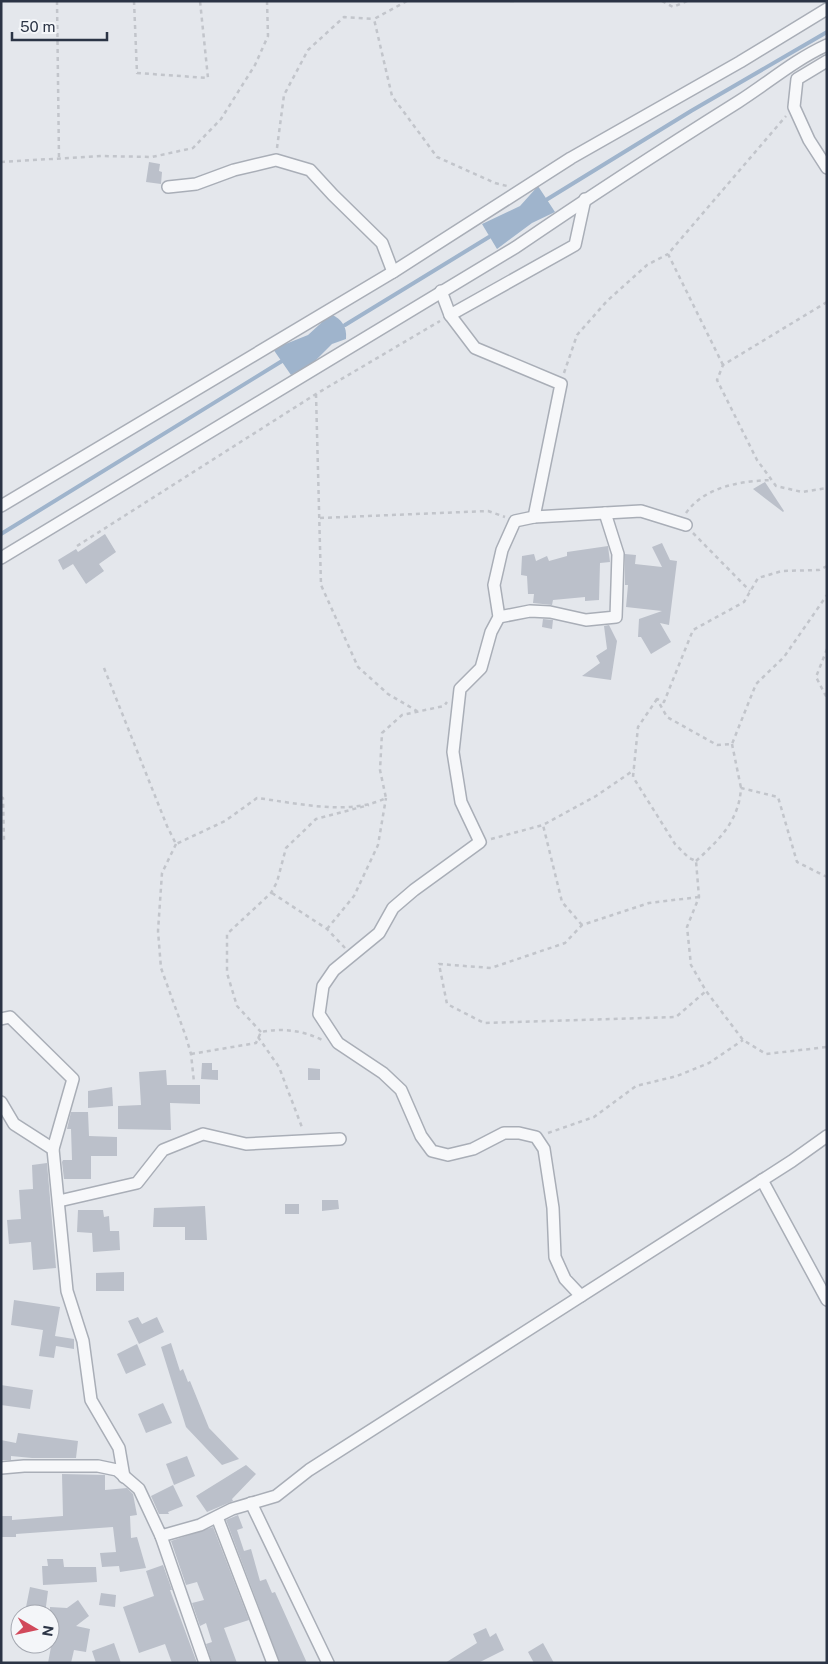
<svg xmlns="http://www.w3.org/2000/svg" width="828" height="1664" viewBox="0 0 828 1664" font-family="'Public Sans',sans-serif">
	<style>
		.water { fill: #9fb4cc }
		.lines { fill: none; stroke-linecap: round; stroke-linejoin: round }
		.stream { stroke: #9fb4cc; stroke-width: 4 }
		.building { fill: #bbc0ca }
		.minor-casing { stroke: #a9aeb7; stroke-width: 14 }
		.path { stroke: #c2c5cb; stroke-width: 2.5; stroke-dasharray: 4 4; stroke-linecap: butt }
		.minor { stroke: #f7f8fa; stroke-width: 11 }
	</style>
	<rect width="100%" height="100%" fill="#e4e7ec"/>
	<g class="water">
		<polygon points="538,186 555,212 532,223 497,249 482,224 520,206"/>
		<path d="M 331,314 C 342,320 347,326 346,339 L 332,344 L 314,362 L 291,375 L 273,349 L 308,335 Z"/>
	</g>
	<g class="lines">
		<g class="stream">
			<polyline points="546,200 691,111 827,32"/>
			<polyline points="345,325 489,237"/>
			<polyline points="1,534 282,361"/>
		</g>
	</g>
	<g class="building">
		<polygon points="149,162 160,164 159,171 162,172 161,184 146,182"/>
		<polygon points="765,482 784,511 783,512 753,489"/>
		<polygon points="105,534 116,552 99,564 104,571 86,584 73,564 63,570 58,560 76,549 78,552"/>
		<polygon points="662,543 670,560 677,561 669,625 660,623 671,642 651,654 641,637 638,637 639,619 662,611 626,607 628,585 625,585 625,554 636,555 635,564 662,567 652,547"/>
		<polygon points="608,546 610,562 600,563 599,600 585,601 585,597 553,600 552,605 533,603 534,594 528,594 527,576 521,575 522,556 534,554 536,561 547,556 549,561 567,556 567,552"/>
		<polygon points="543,619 553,620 552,629 542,627"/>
		<polygon points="609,625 617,641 611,680 582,676 600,663 596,656 607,649 604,626"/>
		<polygon points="202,1063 212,1063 212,1070 218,1070 218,1080 201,1079"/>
		<polygon points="308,1068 320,1069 320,1080 308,1080"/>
		<polygon points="166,1070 167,1085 200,1085 200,1104 170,1103 171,1130 118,1129 118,1106 141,1105 139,1072"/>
		<polygon points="112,1087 113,1106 88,1108 88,1091"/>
		<polygon points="71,1112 88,1112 89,1136 117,1137 117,1156 91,1156 91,1179 64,1179 62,1162 63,1160 72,1160 71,1129 67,1129"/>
		<polygon points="47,1163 56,1268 33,1270 31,1242 9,1244 7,1220 21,1219 19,1190 33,1189 32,1165"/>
		<polygon points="322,1200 338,1200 339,1209 322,1211"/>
		<rect x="285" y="1204" width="14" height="10"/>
		<polygon points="205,1206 207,1240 185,1240 185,1227 153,1227 154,1208"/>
		<polygon points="78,1210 103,1210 104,1217 109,1216 110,1231 119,1231 120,1250 93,1252 92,1233 77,1232"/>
		<polygon points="124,1272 124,1291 96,1291 96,1273"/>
		<polygon points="14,1300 60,1307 55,1336 74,1339 74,1349 56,1346 54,1358 39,1356 43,1330 11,1325"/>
		<polygon points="138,1317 142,1324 157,1317 164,1332 139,1344 128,1321"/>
		<polygon points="171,1343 180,1371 183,1369 188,1382 190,1381 209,1428 239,1459 222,1465 186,1427 161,1347"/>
		<polygon points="137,1344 146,1365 126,1374 117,1354"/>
		<polygon points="1,1385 33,1390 30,1409 1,1405"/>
		<polygon points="163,1403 172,1423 146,1433 138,1414"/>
		<polygon points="18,1433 78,1441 76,1458 32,1458 11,1456 11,1460 1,1460 1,1440 16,1443"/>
		<polygon points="187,1456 195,1476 174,1485 166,1464"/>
		<polygon points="246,1465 256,1474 232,1499 233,1501 207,1512 196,1496"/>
		<polygon points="62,1474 105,1475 105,1490 127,1488 133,1494 137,1515 130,1516 131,1538 137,1537 146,1568 120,1572 119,1566 102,1567 100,1553 116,1552 113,1527 16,1534 16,1537 1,1537 1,1516 12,1516 12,1520 63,1516"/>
		<polygon points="173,1485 183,1506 168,1512 169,1514 159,1514 151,1496"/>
		<polygon points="238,1515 243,1528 237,1530 244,1551 251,1549 260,1581 266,1579 272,1593 275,1592 307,1663 280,1663 226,1520"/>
		<polygon points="213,1527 249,1620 224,1628 237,1663 212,1663 206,1644 212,1642 206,1623 200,1626 192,1603 204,1600 197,1582 186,1585 171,1541"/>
		<polygon points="47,1559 63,1559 64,1567 96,1567 97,1582 43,1585 42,1566 48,1566"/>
		<polygon points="163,1565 172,1590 170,1590 197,1663 172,1663 165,1644 139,1653 123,1607 154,1596 146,1571"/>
		<polygon points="30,1587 48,1591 45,1614 28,1614 29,1608 26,1607"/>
		<polygon points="101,1593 116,1595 115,1607 99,1605"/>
		<polygon points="78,1600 89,1616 76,1626 90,1629 86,1652 74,1650 71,1663 48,1663 55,1625 50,1623 50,1607 67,1608"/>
		<polygon points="486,1628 490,1637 496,1633 504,1650 478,1663 445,1663 477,1643 473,1634"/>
		<polygon points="114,1643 121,1663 96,1663 92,1651"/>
		<polygon points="543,1643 554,1663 534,1663 528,1652"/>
	</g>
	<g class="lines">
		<g class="minor-casing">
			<g id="minor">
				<polyline points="827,61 797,79 794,107 809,140 827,168"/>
				<polyline points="168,187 196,184 234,170 276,160 310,170 333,195 382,243 393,272"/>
				<polyline points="441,291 450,315 475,348 561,384 534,517 515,521 502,550 494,585 499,617 491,632 481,668 460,689 453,752 461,802 480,842 414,890 393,908 379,933 334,970 323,986 319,1014 338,1043 383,1073 401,1090 421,1136 432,1151 448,1155 473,1149 504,1133 519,1133 536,1137 544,1149 553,1208 555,1257 565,1279 581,1296"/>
				<polyline points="450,315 575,245 585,199"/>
				<polyline points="1,506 393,272 571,158 740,62 827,9"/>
				<polyline points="534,517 641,511 686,525"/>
				<path d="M 1,558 L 516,247 C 589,197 663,149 738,102 C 768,83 794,60 827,45"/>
				<polyline points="499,617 530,611 550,612 586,620 616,617 618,554 605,513"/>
				<polyline points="1,1019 10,1017 73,1079 53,1149 67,1291 83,1341 91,1400 119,1448 124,1477"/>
				<polyline points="1,1102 14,1124 53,1149"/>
				<polyline points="762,1180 827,1300"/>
				<polyline points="59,1201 137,1183 163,1150 203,1134 246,1144 340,1139"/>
				<polyline points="1,1468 24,1466 98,1466 117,1470 139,1489 161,1536 200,1525 232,1509 276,1496 309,1470 792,1161 827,1136"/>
				<polyline points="251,1503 328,1663"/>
				<polyline points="217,1517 273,1663"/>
				<polyline points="161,1536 205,1663"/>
			</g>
		</g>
		<g class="path">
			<polyline points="57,1 59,159"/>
			<polyline points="134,1 137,73 208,78 200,1"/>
			<polyline points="407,1 374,19 392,96 437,157 495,183 507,186"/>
			<polyline points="510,1 516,1"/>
			<polyline points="662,1 673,7 687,1"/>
			<polyline points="277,148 284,95 308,50 344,17 374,19"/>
			<polyline points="1,162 101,156 152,157 193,148 221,119 255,65 268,36 267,1"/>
			<polyline points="827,302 723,365 717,380 757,460 776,486 802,492 827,488"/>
			<polyline points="723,365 668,254 786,116"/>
			<polyline points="564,373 577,335 607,301 647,265 668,254"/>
			<polyline points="316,394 321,585 358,667 388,694 417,711"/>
			<path d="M 686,513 C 705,486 742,481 772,480"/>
			<polyline points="320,518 488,511 505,517"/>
			<polyline points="693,533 750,591"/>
			<polyline points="77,546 316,394 440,321"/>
			<polyline points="827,566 819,570 782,571 758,578 744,602 693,630 664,702 657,699 667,717 717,745 732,744 756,684 784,657 827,595"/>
			<polyline points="827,649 816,677 827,698"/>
			<path d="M 104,668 L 167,826 L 176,844 L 225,821 L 257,798 C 296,803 350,816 386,798 L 380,770 L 382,733 L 402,715 L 444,706 L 447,702"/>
			<polyline points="657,699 638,727 633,777 675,844 689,858 696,861 699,897 687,927 691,965 706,991 743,1040 766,1054 827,1047"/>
			<polyline points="732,744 741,788"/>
			<polyline points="1,797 3,798 4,840 1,840"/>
			<polyline points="491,839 543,825"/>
			<polyline points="176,844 162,873 158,931 161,968 186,1037 191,1054 194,1082"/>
			<path d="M 696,861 C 719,840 739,821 741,788 L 778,797 L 797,862 L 827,877"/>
			<polyline points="272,893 327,929 345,948"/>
			<polyline points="699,897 649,903 582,925 565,943 491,968 439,964 447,1004 484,1023 676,1017 706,991"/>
			<polyline points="582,925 562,902 543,825 596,796 634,770"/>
			<polyline points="327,929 354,896 378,845 386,798"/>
			<polyline points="261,1032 237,1006 227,973 227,934 271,893 277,882 286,848 316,819 369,805"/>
			<polyline points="258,1037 279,1067 303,1130"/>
			<path d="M 191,1054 L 256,1043 L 261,1032 C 282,1028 302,1030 322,1040"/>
			<polyline points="548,1133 594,1117 636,1086 677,1076 709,1063 743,1040"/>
		</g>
		<use href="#minor" class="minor"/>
	</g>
	<rect width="828" height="1664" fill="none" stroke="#2b3445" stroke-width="5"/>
	<g transform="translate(35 1629) rotate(99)"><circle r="24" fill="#f4f6f9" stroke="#a4a8b1"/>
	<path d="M0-4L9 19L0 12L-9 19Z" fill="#d1495b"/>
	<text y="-8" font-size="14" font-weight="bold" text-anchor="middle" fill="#2b3445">N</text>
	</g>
	<path d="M12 32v8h95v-8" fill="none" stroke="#2b3445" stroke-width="2.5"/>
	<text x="20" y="32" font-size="15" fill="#2b3445" stroke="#f4f6f9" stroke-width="4" paint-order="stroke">50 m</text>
</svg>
